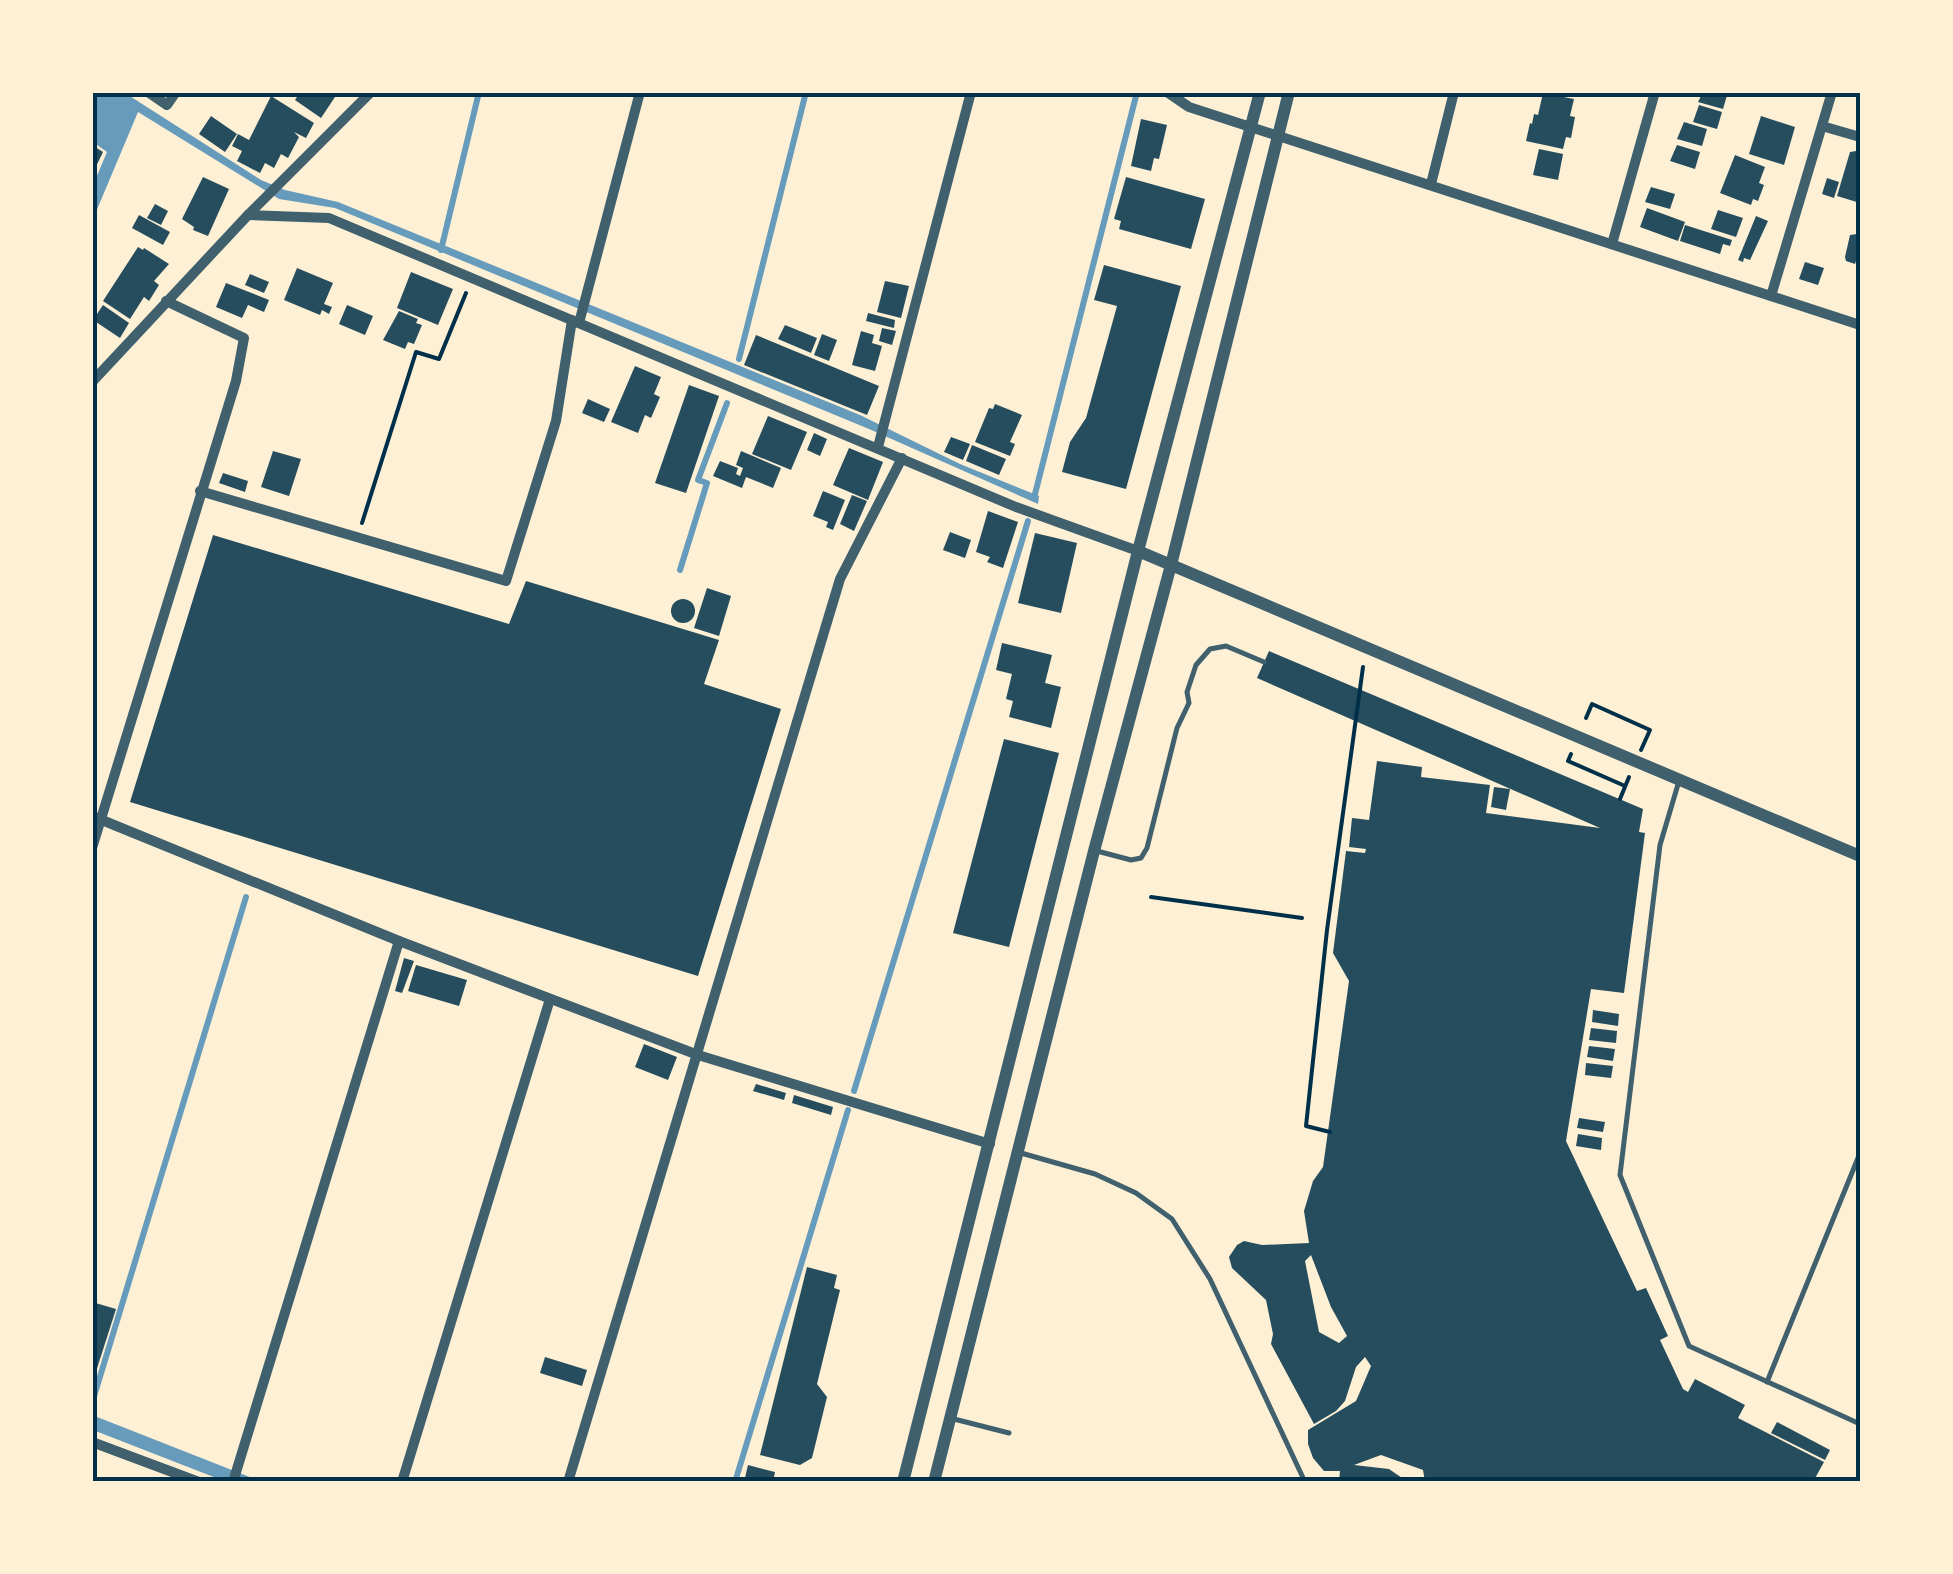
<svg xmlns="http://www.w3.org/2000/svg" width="1953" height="1574" viewBox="0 0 1953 1574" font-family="'Space Grotesk',sans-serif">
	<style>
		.water { fill: #669bbc }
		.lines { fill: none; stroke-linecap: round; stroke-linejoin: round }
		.stream { stroke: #669bbc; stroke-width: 6 }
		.building { fill: #264d5e; fill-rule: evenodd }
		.path { stroke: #003049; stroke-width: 4 }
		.service { stroke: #3f606c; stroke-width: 5 }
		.minor { stroke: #3f606c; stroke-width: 10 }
		.tertiary { stroke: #3f606c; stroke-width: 12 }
		.neatline { fill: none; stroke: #003049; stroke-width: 4 }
	</style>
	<rect width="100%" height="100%" fill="#fdf0d5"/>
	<g class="water">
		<polygon points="93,93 115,95 125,93 261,180 285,190 338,202 860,415 960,464 1039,496 1038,504 869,429 335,208 279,199 138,112 93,219 93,185 107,152 93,142"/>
		<polygon points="92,1415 260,1481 224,1481 93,1430"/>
	</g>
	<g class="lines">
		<g class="stream">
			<polyline points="441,250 479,92"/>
			<polyline points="739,359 806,92"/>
			<polyline points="1034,498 1137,92"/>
			<polyline points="680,570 707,483 698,480 727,403"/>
			<polyline points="854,1091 1028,521"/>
			<polyline points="92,1403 246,897"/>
			<polyline points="735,1482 848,1110"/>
		</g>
	</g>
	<g class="building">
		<polygon points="300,92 329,92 335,97 321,118 295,100"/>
		<polygon points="1703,92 1728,92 1723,109 1698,102"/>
		<polygon points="1543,93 1574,99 1570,116 1575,117 1571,138 1566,137 1563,149 1526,141 1530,123 1532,124 1534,114 1538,115"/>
		<polygon points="271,96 314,123 306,138 294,132 299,137 288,158 281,154 274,168 265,163 260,173 237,161 242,151 232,146 238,134 249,140"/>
		<polygon points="1699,105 1722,112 1717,129 1693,122"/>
		<polygon points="211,116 237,134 225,152 199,134"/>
		<polygon points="1761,116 1795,127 1784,165 1749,154"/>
		<polygon points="1141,119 1167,125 1159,159 1154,158 1151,171 1131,166"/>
		<polygon points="1684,122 1707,129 1702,146 1677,139"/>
		<polygon points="92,145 103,152 92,175"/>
		<polygon points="1677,145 1700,152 1695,169 1670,161"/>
		<polygon points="1539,149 1563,154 1558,180 1533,175"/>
		<polygon points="1856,151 1860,152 1860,203 1837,196 1850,152"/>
		<polygon points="1735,155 1765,167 1759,183 1764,185 1758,201 1753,199 1751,205 1720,193"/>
		<polygon points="203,177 229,189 208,236 193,230 194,227 182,219"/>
		<polygon points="1126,177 1205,199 1191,249 1119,229 1121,221 1114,219"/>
		<polygon points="1827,178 1839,182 1834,198 1822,194"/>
		<polygon points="1651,187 1675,194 1670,209 1645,202"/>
		<polygon points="155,204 168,211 161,225 147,218"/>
		<polygon points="1647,208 1685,222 1678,241 1640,227"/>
		<polygon points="1718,210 1743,218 1736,237 1711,229"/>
		<polygon points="139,215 170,232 163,245 132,228"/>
		<polygon points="1756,216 1768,221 1750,260 1744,258 1743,262 1738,260"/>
		<polygon points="1685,225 1732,240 1730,246 1723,244 1720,254 1680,241"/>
		<polygon points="1860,227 1860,263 1856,261 1855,264 1846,261 1845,257 1850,235 1857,234"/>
		<polygon points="138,247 143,250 144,248 169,264 154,281 159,285 149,301 144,297 130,319 103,301"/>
		<polygon points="1805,262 1824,268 1818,285 1799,279"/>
		<polygon points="1104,265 1181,286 1126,489 1062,472 1070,442 1086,418 1117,306 1094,300"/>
		<polygon points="297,268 333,283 324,304 332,307 329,314 322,310 320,315 284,300"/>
		<polygon points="411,272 453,289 438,325 397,308"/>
		<polygon points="250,274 269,282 264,293 245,285"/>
		<polygon points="885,281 909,286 901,318 877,312"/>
		<polygon points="226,283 269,300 264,312 248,305 242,318 216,307"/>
		<polygon points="103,305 129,323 120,338 93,320"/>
		<polygon points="347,305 373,316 365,335 339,324"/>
		<polygon points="399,311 418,319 416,323 422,325 414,344 408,342 405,349 383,340"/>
		<polygon points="868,313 895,320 894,328 866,321"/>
		<polygon points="785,325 817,338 811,353 778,339"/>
		<polygon points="882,328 896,331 892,345 879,341"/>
		<polygon points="861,331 874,335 872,343 882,346 875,371 852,365"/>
		<polygon points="822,334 837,340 829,361 814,355"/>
		<polygon points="756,335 879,386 867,415 744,365"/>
		<polygon points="635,366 661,377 654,394 660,397 651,418 645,415 638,433 611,422"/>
		<polygon points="689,385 719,396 686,493 655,483"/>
		<polygon points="588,399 610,409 604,422 582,413"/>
		<polygon points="995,404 1022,415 1010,442 1015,444 1010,456 975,442 989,408 993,409"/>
		<polygon points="768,416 807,432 791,470 752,454"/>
		<polygon points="814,433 827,439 820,456 807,450"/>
		<polygon points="951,437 970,444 963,460 944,452"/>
		<polygon points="972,445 1006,459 999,475 966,461"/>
		<polygon points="849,448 883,462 868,500 833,485"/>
		<polygon points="273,451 301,459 289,496 261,487"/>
		<polygon points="741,451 781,468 773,488 746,477 742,488 713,476 720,461 738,468 736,474 740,476 743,468 736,465"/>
		<polygon points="223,473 248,481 245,492 219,483"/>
		<polygon points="823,491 845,500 833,530 826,527 828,522 813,516"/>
		<polygon points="852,495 867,501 854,531 840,524"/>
		<polygon points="988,511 1018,522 1003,568 987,562 990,557 976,552"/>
		<polygon points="950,532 971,540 965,558 943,550"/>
		<polygon points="1035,533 1077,543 1061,613 1018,603"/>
		<polygon points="213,535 509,624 526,581 719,640 704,684 781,709 698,976 130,802"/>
		<polygon points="707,588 731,596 719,636 694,628"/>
		<circle cx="683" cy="611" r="12"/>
		<polygon points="1002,643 1052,655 1045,683 1061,687 1051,728 1009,717 1013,701 1006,699 1012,674 996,670"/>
		<path d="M 1269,651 L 1643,809 L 1639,832 L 1645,833 L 1624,993 L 1591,989 L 1566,1141 L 1637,1291 L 1646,1288 L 1668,1336 L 1660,1340 L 1683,1389 L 1688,1392 L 1695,1379 L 1745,1405 L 1738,1418 L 1824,1462 L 1813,1482 L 1425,1482 L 1423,1470 L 1381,1455 L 1354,1465 L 1389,1469 L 1408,1482 L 1339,1482 L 1340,1471 L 1324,1471 L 1313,1458 L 1308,1444 L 1308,1430 L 1356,1401 L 1371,1366 L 1365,1357 L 1356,1367 L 1345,1401 L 1336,1411 L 1314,1424 L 1271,1344 L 1273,1334 L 1266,1300 L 1232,1268 L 1229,1257 L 1237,1245 L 1244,1241 L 1262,1245 L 1309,1243 L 1304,1211 L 1313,1181 L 1323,1167 L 1349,981 L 1333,953 L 1346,851 L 1365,853 L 1366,849 L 1349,847 L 1352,818 L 1369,820 L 1377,761 L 1422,767 L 1421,777 L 1490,785 L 1486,813 L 1600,828 L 1257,678 ZM 1311,1255 L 1331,1307 L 1347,1336 L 1339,1343 L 1319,1332 L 1305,1261 Z"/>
		<polygon points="1004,739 1059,753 1009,947 953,933"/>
		<polygon points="1494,787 1510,789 1506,810 1491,807"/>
		<polygon points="404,958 414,961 402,993 395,991"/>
		<polygon points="416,965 467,980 459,1006 408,991"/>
		<polygon points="1593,1010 1619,1014 1618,1026 1592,1022"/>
		<polygon points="1591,1028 1617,1031 1616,1043 1589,1040"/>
		<polygon points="644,1044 677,1057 668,1080 635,1067"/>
		<polygon points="1589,1046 1615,1049 1613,1061 1587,1057"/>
		<polygon points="1586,1063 1613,1066 1611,1078 1585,1075"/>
		<polygon points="756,1084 786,1093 784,1100 753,1091"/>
		<polygon points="794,1095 833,1107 831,1115 792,1103"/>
		<polygon points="1579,1118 1605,1122 1603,1132 1577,1128"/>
		<polygon points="1578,1134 1602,1138 1601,1150 1576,1146"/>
		<polygon points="807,1267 837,1275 834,1288 840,1290 817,1384 827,1397 812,1458 800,1465 760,1455"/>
		<polygon points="92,1302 116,1309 93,1381 92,1381"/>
		<polygon points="545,1357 587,1370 582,1386 540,1373"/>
		<polygon points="1777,1422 1830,1450 1825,1460 1771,1433"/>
		<polygon points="748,1465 775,1472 773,1482 744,1482"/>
	</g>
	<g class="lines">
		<g class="path">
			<polyline points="362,523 416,352 439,359 466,293"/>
			<polyline points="1586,718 1592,704 1650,730 1641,750"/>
			<polyline points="1571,754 1568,761 1625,786"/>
			<polyline points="1620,799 1629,777"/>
			<polyline points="1151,897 1302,918"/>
			<polyline points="1330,1132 1306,1126 1327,930 1363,667"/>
		</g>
		<g class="service">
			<polyline points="1679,781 1660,845 1620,1175 1689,1346 1860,1424"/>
			<polyline points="1097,851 1131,860 1141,858 1147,848 1177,728 1189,703 1187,692 1196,665 1210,649 1226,646 1264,662"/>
			<polyline points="1021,1153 1095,1174 1136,1193 1172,1219 1210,1279 1305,1482"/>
			<polyline points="1767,1382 1860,1153"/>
			<polyline points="954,1419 1009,1433"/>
		</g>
		<g class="minor">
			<polyline points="148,92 167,105 176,92"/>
			<polyline points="1167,92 1189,107 1860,325"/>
			<polyline points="1822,126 1860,137"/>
			<polyline points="1431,184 1454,92"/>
			<polyline points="248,215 329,218 1016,507 1138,551"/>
			<polyline points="1612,244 1655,92"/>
			<polyline points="1771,296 1832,92"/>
			<polyline points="579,323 640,92"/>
			<polyline points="92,382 248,215 371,92"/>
			<polyline points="878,447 971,92"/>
			<polyline points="200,491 506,581 556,421 572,320"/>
			<polyline points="92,816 399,941 698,1055 990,1144"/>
			<polyline points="92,848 236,381 244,338 166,301"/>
			<polyline points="92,1442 199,1482"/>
			<polyline points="233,1482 399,941"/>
			<polyline points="402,1482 550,999"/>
			<polyline points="568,1482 840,579 902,458"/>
		</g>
		<g class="tertiary">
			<polyline points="1138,551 1860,856"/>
			<polyline points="903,1482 1138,551 1260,92"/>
			<polyline points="934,1482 1094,851 1171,565 1289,92"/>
		</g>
	</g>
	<rect width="1953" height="1574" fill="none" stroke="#fdf0d5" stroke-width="190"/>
	<rect x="95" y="95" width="1763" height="1384" class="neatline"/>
</svg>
